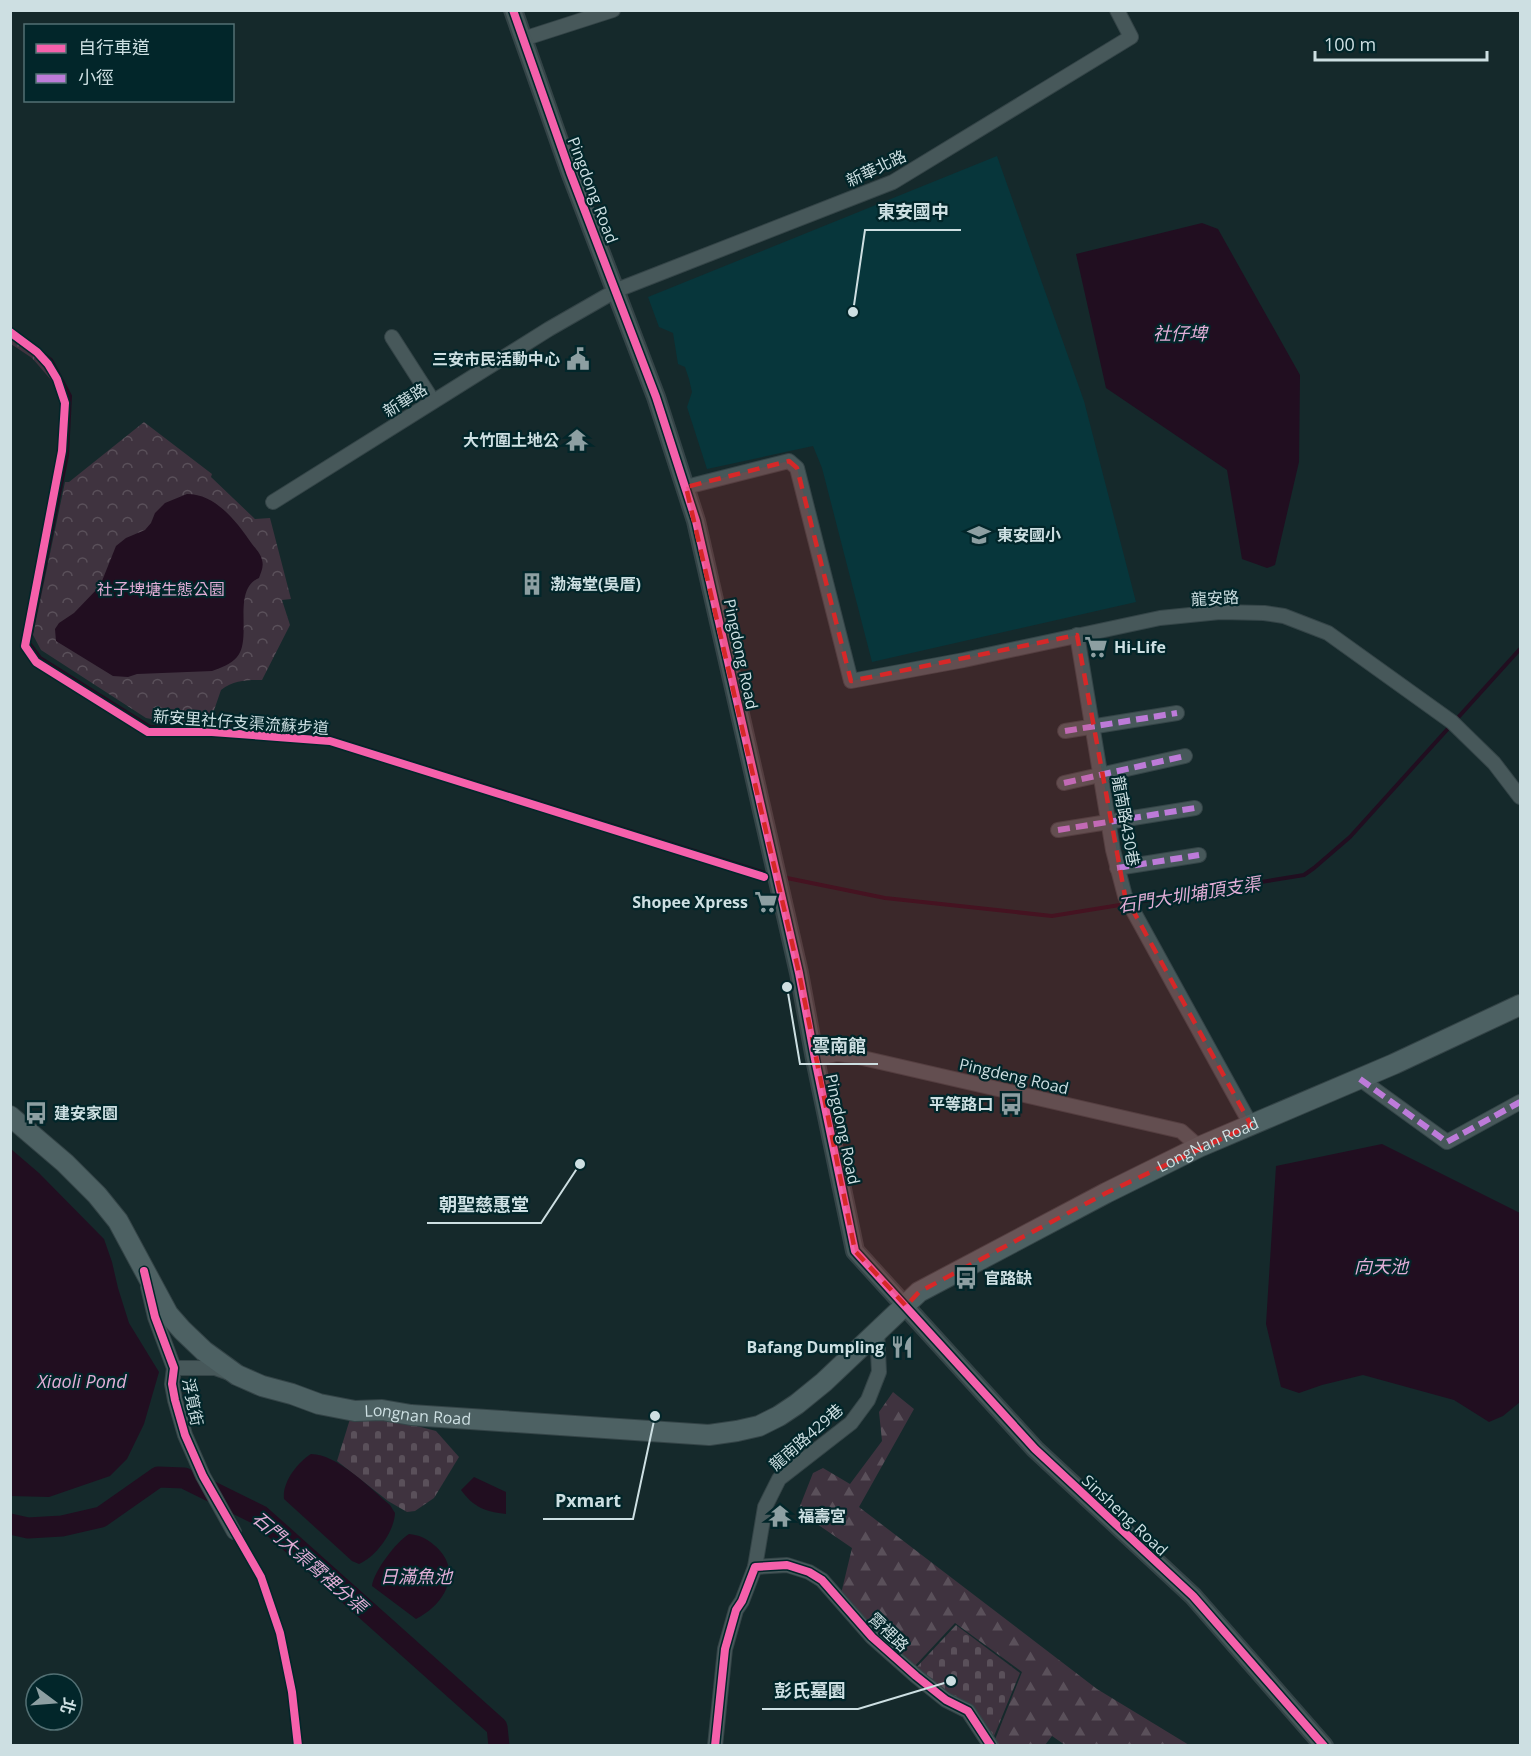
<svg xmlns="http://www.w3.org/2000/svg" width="1531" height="1756" viewBox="0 0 1531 1756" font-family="'Open Sans','Noto Sans TC',sans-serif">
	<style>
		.built { fill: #07363b }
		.forest { fill: url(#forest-firs) }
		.cemetery { fill: url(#cemetery-stones) }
		.park { fill: url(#park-crowns) }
		.water { fill: #210e20 }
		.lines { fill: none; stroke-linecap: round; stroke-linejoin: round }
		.stream { stroke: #210e20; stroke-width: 4 }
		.river { stroke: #210e20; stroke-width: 21 }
		.minor-casing { stroke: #344447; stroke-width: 16 }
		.tertiary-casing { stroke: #344447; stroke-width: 20 }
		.secondary-casing { stroke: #344447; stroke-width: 22 }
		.minor { stroke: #47585a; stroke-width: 14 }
		.tertiary { stroke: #47585a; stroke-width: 16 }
		.secondary { stroke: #4d6163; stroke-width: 20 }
		.quiet { stroke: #bd7bd9; stroke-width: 6; stroke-dasharray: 12 6; stroke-linecap: butt }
		.cycleway-casing { stroke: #02262a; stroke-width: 11 }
		.cycleway { stroke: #f560ab; stroke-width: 8 }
		.marked { fill: #d62828; fill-opacity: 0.2; stroke: #d62828; stroke-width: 4.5; stroke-dasharray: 12 8; stroke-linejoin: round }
		.labels { text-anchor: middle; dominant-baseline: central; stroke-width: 4.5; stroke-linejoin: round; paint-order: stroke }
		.street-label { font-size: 16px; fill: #cddfe2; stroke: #02262a }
		.poi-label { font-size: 16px; font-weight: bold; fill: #cddfe2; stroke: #02262a; text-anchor: start }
		.park-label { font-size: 16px; fill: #e0acd5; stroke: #02262a }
		.water-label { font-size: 18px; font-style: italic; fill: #e2aed7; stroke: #02262a }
		.leader { fill: none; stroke: #cddfe2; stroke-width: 2 }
		.callout-dot { fill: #cddfe2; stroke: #02262a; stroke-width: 2 }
		.callout-label { font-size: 18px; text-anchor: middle; font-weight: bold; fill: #cddfe2; stroke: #02262a; stroke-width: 4.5; stroke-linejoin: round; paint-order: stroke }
	</style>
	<defs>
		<pattern id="forest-firs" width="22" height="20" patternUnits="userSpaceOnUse" patternTransform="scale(1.5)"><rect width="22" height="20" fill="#3f333f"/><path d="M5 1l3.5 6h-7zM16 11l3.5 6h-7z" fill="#5a505a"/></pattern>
		<pattern id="cemetery-stones" width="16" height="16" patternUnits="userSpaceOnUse" patternTransform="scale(1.5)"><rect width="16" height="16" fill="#3f333f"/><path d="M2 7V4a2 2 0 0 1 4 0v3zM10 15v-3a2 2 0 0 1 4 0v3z" fill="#5a505a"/></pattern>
		<pattern id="park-crowns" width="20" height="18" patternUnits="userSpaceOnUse" patternTransform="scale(1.5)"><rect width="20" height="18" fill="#3f333f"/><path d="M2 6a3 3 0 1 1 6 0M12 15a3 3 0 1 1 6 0" fill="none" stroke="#5a505a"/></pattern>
	</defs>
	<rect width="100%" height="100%" fill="#15292b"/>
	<polygon class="built" points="997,156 1084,401 1136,602 872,662 822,468 813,446 707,469 687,407 692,392 689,379 685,367 678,364 673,333 659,327 648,297"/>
	<polygon class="forest" points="893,1392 914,1409 859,1507 1097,1689 1189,1745 1065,1745 1052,1736 1045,1745 997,1745 994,1742 1022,1672 955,1623 912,1669 840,1598 852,1548 798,1511 813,1473 823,1468 850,1484 882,1441 879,1412"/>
	<g class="cemetery">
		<polygon points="383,1417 436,1431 459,1457 434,1498 415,1511 407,1512 388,1501 337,1461 350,1419"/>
		<polygon points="956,1625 1020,1673 992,1741 914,1670"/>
	</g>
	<g class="park">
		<polygon points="11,334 36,354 54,380 52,381 32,358 11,344"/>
		<path d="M 144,422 L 212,474 L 211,477 L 255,519 L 270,518 L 291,599 L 282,600 L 290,625 L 262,680 C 247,680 234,680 221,690 L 211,719 L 212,728 L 200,727 L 200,722 L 166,722 L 146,718 L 41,650 L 33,635 L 65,482 L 69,482 Z"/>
	</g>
	<g class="water">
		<polygon points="1202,223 1218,229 1300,375 1299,462 1275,565 1267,568 1242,559 1227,470 1106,388 1076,254"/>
		<path d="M 187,494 C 216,494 237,522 252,544 C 256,549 261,554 262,560 C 264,567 261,572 259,578 C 231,590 253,638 237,657 C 231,664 221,668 212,671 L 137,674 L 128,677 L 113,676 L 56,641 L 55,629 L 59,623 L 74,613 L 100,586 L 116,546 L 126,538 L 145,530 L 151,523 L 155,513 L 165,503 Z"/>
		<polygon points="1382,1144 1520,1213 1520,1402 1503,1416 1489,1422 1454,1400 1363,1375 1322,1385 1299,1393 1281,1387 1266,1324 1276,1166"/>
		<polygon points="11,1149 39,1173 104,1239 112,1262 118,1288 129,1323 159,1372 144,1424 127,1459 110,1476 49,1497 11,1496"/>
		<path d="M 311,1454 C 337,1454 371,1489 390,1505 L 395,1513 C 394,1532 376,1557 359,1564 L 352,1561 L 284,1499 C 282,1482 298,1462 311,1454 Z"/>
		<path d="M 474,1477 L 506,1492 L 506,1514 C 486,1512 473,1507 461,1490 Z"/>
		<path d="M 409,1534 C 419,1535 426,1538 434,1545 C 464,1570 446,1604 416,1619 L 372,1586 C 374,1571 396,1542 409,1534 Z"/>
	</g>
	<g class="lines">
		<g class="stream">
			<polyline points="10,329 51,360 70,396 67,455 29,643 40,658 150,727 329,737 772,875"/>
			<polyline points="782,877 885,898 1052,916 1304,875 1314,868 1350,837 1520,649"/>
		</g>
		<polyline class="river" points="10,1524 28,1528 62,1526 101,1517 158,1477 184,1478 261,1516 497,1727 499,1746"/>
		<g class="minor-casing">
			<g id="minor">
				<polyline points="523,39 613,10"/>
				<polyline points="392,337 433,401"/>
				<polyline points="686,487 789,461 797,468 851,681 964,660 1160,618 1220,612 1264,613 1284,616 1328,633 1452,722 1494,763 1520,797"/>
				<polyline points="273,502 549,329 617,290 893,182 1131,37 1117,10"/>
				<polyline points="1077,635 1113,850 1125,896 1251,1125"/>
				<polyline points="1065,731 1177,713"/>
				<polyline points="1064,783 1185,756"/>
				<polyline points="1058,830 1195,808"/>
				<polyline points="1117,868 1199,855"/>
				<polyline points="815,1059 837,1054 854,1056 1181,1131 1199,1147"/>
				<polyline points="1360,1079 1447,1142 1520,1102"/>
				<polyline points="148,1287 155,1317 174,1368 172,1384 175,1400 185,1435 203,1476 234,1532"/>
				<polyline points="174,1368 215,1368 229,1373"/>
				<polyline points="755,1567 787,1565 809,1572 822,1580 872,1637 916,1676 946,1700 968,1711 991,1746"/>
				<polyline points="715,1746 725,1649 736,1610 742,1601 755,1567 765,1507 779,1479 851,1423 868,1400 879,1372 877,1331"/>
			</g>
		</g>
		<g class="tertiary-casing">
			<polyline id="tertiary" points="513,10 570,172 656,397 696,521 799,973 815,1059 855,1251 1035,1449 1193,1596 1324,1746"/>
		</g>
		<g class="secondary-casing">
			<g id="secondary">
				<path id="s1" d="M 10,1116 L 65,1163 L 97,1195 L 118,1221 L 168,1314 L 182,1330 L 204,1351 L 237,1375 L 262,1386 L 292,1394 L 319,1404 L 355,1411 L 382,1410 L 411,1415 L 709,1435 L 737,1431 L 759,1426 L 779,1416 L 797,1404 L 824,1382 L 919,1292 L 1106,1193 L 1199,1147 L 1394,1064 L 1520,1005"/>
			</g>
		</g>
		<use href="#minor" class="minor"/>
		<use href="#tertiary" class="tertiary"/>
		<use href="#secondary" class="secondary"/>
		<g class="quiet">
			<polyline points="1065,731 1177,713"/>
			<polyline points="1064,783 1185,756"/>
			<polyline points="1058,830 1195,808"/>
			<polyline points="1117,868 1199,855"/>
			<polyline points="1360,1079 1447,1142 1520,1102"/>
		</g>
		<g class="cycleway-casing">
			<g id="cycleway">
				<polyline points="513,10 570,172 656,397 696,521 799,973 815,1059 855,1251 1035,1449 1193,1596 1324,1746"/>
				<polyline points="10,332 37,352 48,364 57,379 65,403 62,451 25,646 36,662 148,732 212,732 330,741 764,877"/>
				<polyline points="144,1271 155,1317 174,1368 172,1384 175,1400 185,1435 203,1476 261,1577 280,1633 292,1692 298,1746"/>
				<polyline points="715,1746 725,1649 736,1610 742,1601 755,1567 787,1565 809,1572 822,1580 872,1637 916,1676 946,1700 968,1711 991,1746"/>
			</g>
		</g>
		<use href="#cycleway" class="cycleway"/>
	</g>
	<path class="marked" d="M 789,461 L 797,468 L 851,681 L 1077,635 L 1125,896 L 1251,1125 L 1106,1193 L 919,1292 L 906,1306 L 855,1251 L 799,973 L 686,487 Z"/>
	<defs>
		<g id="civic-bare" transform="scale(1.8)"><path d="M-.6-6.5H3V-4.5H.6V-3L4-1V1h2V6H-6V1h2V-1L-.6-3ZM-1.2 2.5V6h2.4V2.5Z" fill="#8d9fa2" stroke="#02262a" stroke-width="2.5" paint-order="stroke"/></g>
		<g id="temple-bare" transform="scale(1.8)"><path d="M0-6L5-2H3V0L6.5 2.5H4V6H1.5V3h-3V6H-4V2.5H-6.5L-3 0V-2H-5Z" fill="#8d9fa2" stroke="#02262a" stroke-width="2.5" paint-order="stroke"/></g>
		<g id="school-bare" transform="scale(1.8)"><path d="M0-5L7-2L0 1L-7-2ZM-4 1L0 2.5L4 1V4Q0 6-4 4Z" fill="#8d9fa2" stroke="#02262a" stroke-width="2.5" paint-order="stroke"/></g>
		<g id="building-bare" transform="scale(1.8)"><path d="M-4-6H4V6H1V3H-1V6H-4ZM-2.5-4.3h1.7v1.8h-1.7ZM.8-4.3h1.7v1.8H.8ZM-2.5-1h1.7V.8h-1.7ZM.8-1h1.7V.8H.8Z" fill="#8d9fa2" stroke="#02262a" stroke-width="2.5" paint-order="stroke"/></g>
		<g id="supermarket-bare" transform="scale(1.8)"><path d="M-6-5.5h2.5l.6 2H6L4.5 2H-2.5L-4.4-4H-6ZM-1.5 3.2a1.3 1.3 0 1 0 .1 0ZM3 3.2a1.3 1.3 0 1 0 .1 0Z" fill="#8d9fa2" stroke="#02262a" stroke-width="2.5" paint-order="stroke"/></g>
		<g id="bus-bare" transform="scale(1.8)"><path d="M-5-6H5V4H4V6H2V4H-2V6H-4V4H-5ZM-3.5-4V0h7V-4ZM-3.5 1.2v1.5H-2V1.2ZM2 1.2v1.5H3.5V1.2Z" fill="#8d9fa2" stroke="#02262a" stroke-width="2.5" paint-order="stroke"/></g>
		<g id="restaurant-bare" transform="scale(1.8)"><path d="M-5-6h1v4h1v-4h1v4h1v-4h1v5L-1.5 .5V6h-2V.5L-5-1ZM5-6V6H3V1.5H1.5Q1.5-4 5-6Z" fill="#8d9fa2" stroke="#02262a" stroke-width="2.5" paint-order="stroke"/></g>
	</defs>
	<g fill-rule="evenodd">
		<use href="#civic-bare" x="578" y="359"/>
		<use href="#temple-bare" x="577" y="440"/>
		<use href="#school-bare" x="979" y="535"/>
		<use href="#building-bare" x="532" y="584"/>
		<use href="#supermarket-bare" x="1096" y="647"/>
		<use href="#supermarket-bare" x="766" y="902"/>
		<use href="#bus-bare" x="1011" y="1104"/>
		<use href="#bus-bare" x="36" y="1113"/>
		<use href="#bus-bare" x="966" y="1278"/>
		<use href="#restaurant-bare" x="902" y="1347"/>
		<use href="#temple-bare" x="780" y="1516"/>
	</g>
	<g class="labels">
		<g class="street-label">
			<text transform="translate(876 168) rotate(-25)">新華北路</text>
			<text transform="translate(593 190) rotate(69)">Pingdong Road</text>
			<text transform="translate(405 400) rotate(-32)">新華路</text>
			<text transform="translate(1215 598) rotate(-3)">龍安路</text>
			<text transform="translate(741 654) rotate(78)">Pingdong Road</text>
			<text transform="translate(241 722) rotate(4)">新安里社仔支渠流蘇步道</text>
			<text transform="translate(1126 821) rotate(80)">龍南路430巷</text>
			<text transform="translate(1014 1076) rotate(13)">Pingdeng Road</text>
			<text transform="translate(843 1129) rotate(78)">Pingdong Road</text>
			<text stroke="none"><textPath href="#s1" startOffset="1413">LongNan Road</textPath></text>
			<text transform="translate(193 1402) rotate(79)">浮筧街</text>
			<text stroke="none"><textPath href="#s1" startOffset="536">Longnan Road</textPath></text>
			<text transform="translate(806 1437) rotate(-41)">龍南路429巷</text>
			<text transform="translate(1125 1515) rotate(43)">Sinsheng Road</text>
			<text transform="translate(889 1632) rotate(44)">霄裡路</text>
		</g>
		<g class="poi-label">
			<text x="560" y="359" text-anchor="end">三安市民活動中心</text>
			<text x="559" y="440" text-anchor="end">大竹圍土地公</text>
			<text x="997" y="535">東安國小</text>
			<text x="550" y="584">渤海堂(吳厝)</text>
			<text x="1114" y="647">Hi-Life</text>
			<text x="748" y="902" text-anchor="end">Shopee Xpress</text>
			<text x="993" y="1104" text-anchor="end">平等路口</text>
			<text x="54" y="1113">建安家園</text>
			<text x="984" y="1278">官路缺</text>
			<text x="884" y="1347" text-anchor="end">Bafang Dumpling</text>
			<text x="798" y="1516">福壽宮</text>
		</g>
		<g class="park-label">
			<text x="161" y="589">社子埤塘生態公園</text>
		</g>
		<g class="water-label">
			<text x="1180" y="333">社仔埤</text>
			<text transform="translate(1189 894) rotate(-9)">石門大圳埔頂支渠</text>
			<text x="1381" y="1266">向天池</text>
			<text x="82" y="1381">Xiaoli Pond</text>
			<text transform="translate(310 1562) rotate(41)">石門大渠霄裡分渠</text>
			<text x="416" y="1576">日滿魚池</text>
		</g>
	</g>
	<path class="leader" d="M853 312L865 230H961M787 987L800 1064H878M580 1164L541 1223H427M655 1416L633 1519H543M951 1681L858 1709H762"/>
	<g class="callout-dot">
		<circle cx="853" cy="312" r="6"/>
		<circle cx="787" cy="987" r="6"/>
		<circle cx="580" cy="1164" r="6"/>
		<circle cx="655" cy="1416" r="6"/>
		<circle cx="951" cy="1681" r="6"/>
	</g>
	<g class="callout-label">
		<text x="913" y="218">東安國中</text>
		<text x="839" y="1052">雲南館</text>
		<text x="484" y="1211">朝聖慈惠堂</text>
		<text x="588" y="1507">Pxmart</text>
		<text x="810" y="1697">彭氏墓園</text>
	</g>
	<rect width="1531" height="1756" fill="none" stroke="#cddfe2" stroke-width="24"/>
	<rect x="24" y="24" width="210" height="78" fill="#02262a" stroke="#537074" stroke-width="1.5"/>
	<rect x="36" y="44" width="30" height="9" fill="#f560ab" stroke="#537074" stroke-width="1.5"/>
	<text x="78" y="54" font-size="18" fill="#cddfe2">自行車道</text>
	<rect x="36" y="74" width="30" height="9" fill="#bd7bd9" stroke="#537074" stroke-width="1.5"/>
	<text x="78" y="84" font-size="18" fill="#cddfe2">小徑</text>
	<g transform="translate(54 1702) rotate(106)"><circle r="28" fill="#02262a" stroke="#537074" stroke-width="1.5"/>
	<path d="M0-4.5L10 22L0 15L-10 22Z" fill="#8d9fa2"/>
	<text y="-9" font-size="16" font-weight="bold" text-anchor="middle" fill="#cddfe2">北</text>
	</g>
	<path d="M1315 51v9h172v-9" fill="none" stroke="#cddfe2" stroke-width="3"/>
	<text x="1324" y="51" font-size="18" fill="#cddfe2" stroke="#02262a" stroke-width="4.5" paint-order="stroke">100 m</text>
</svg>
